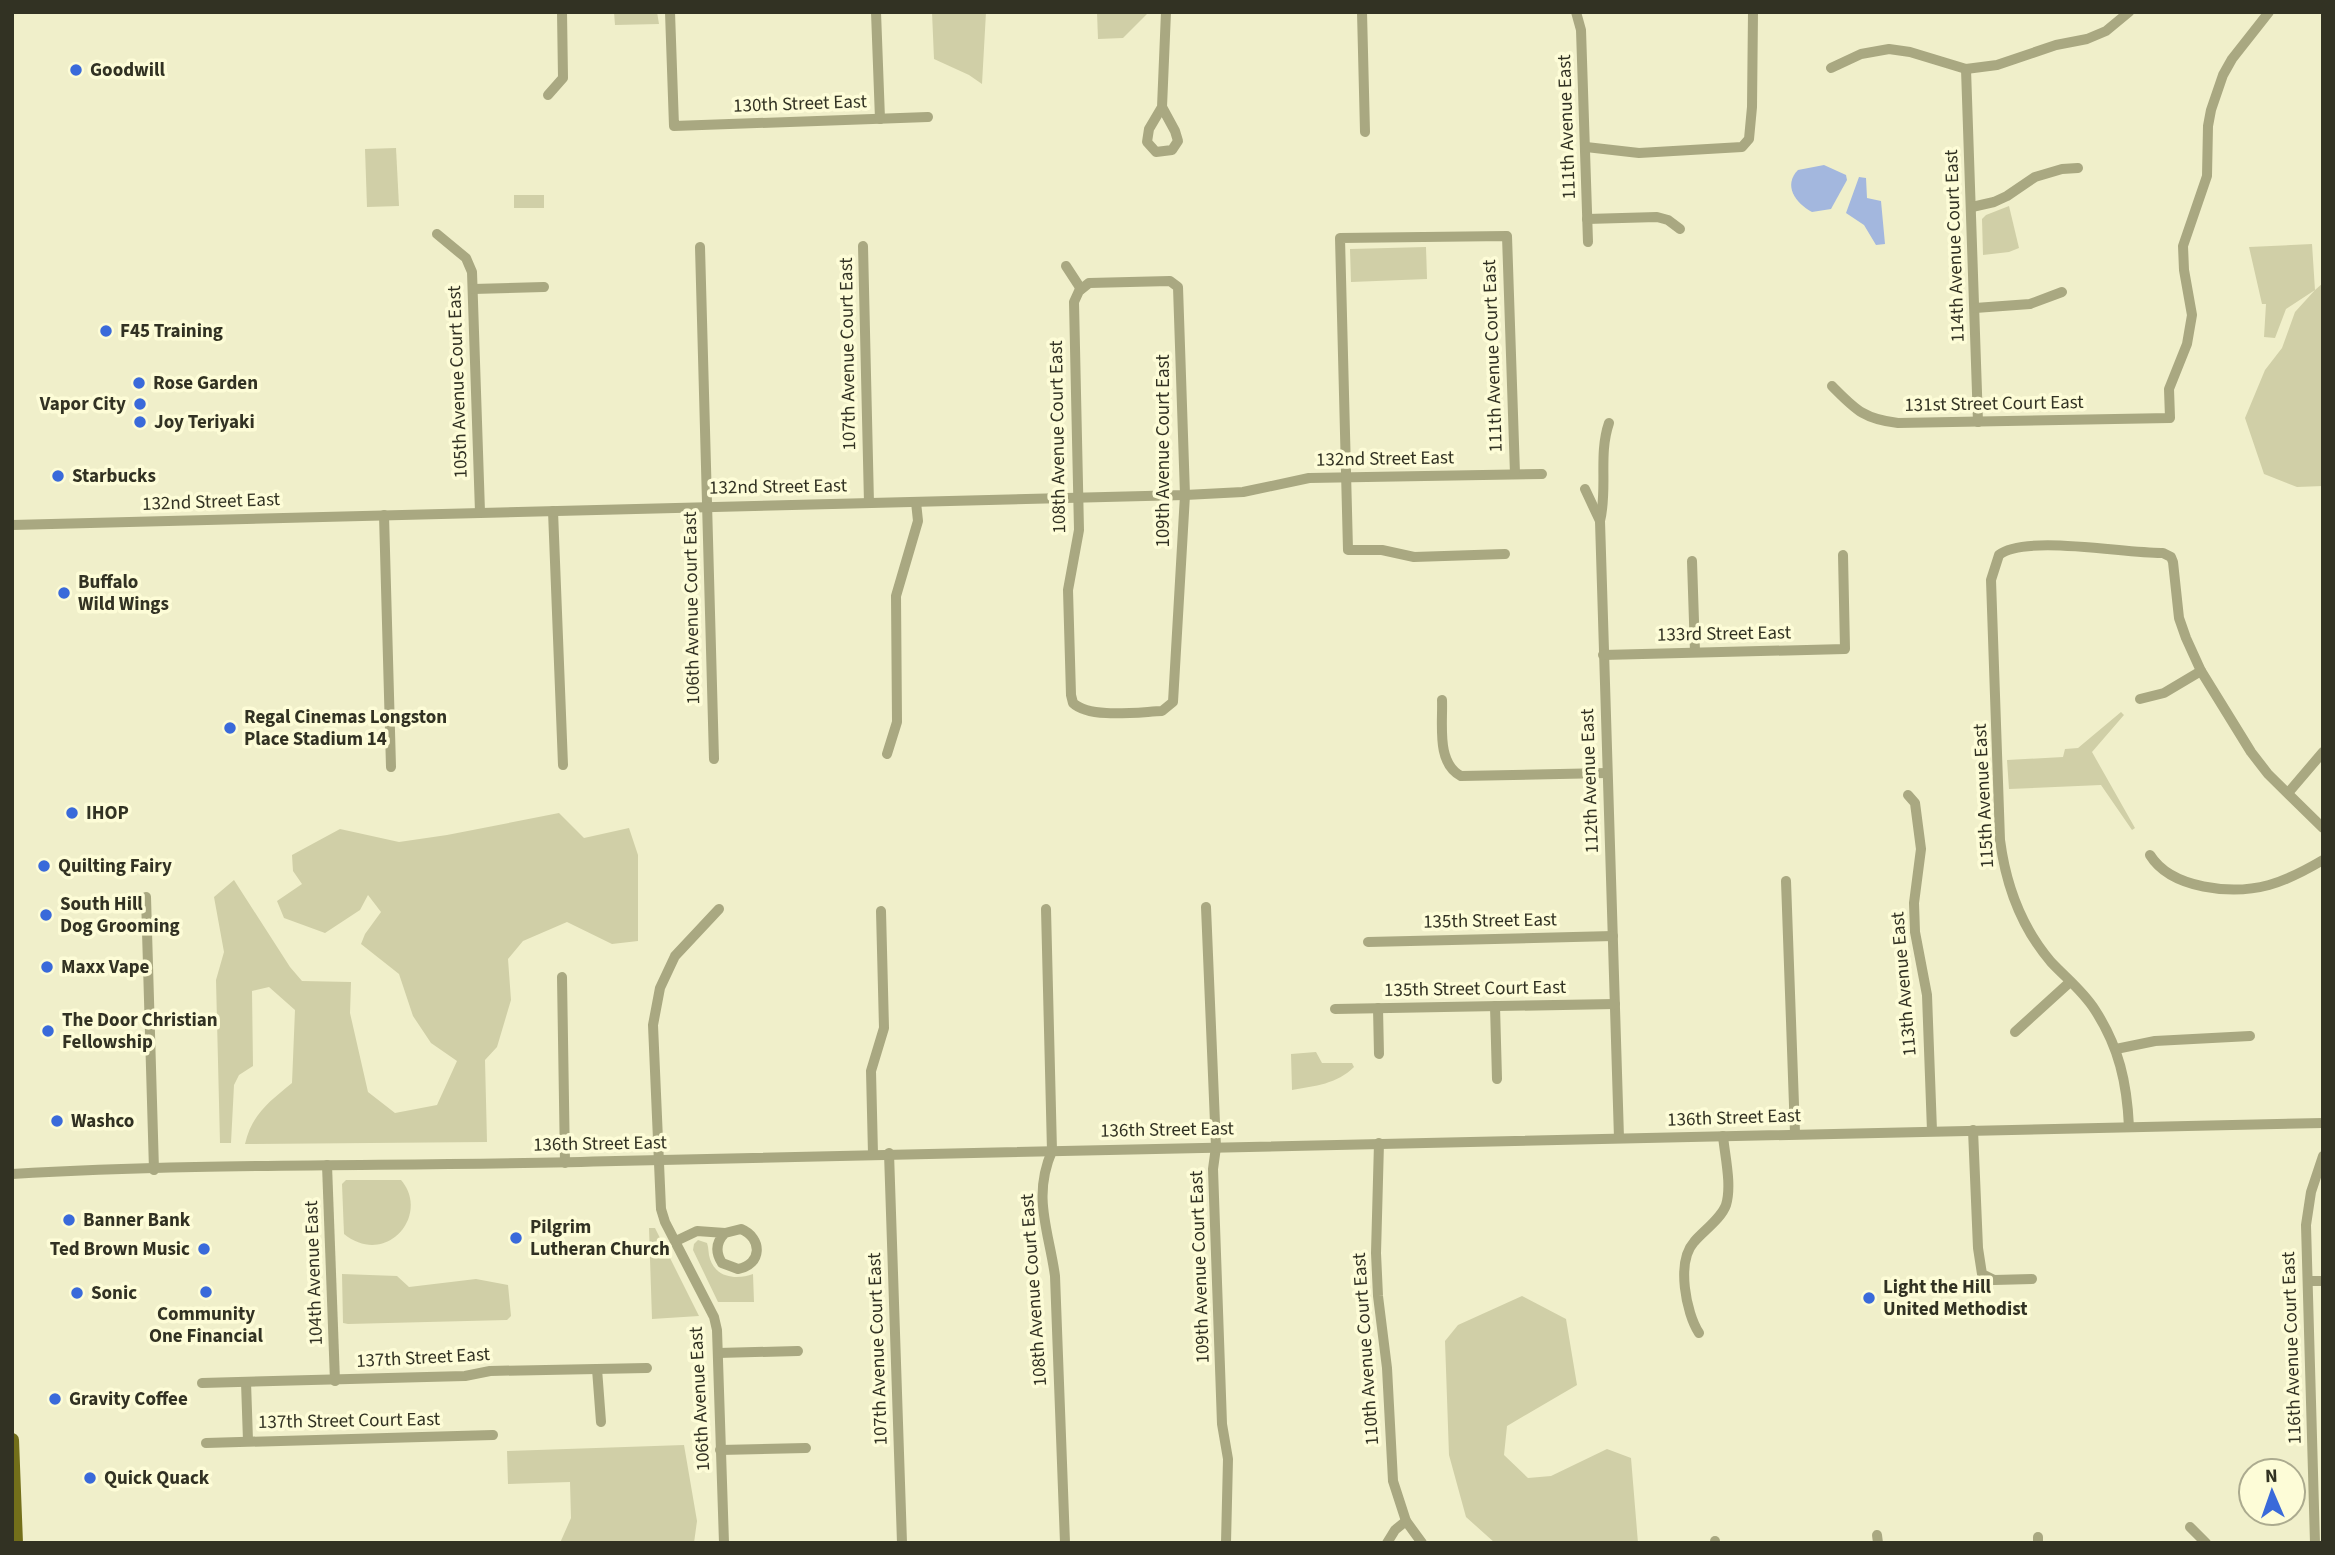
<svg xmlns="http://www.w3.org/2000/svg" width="2335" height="1555" viewBox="0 0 2335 1555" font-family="'Source Sans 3',sans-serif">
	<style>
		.green { fill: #d0cfa7 }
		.water { fill: #a3b7de }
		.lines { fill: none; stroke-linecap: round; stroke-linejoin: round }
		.minor { stroke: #a9a881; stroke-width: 10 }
		.major { stroke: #736f1a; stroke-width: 14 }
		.poi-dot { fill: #3a6ada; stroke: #fdfcd7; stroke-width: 2.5 }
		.labels { text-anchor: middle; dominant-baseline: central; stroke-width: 7; stroke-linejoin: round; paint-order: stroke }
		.poi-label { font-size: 19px; font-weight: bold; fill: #323223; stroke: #fdfcd7; text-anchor: start }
		.street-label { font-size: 19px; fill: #323223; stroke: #fdfcd7 }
	</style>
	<rect width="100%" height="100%" fill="#f0efca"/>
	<g class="green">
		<polygon points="614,12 657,12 659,24 615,25"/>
		<polygon points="932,12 986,12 982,84 969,75 934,59"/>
		<polygon points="1097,12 1149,12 1123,38 1098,39"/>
		<polygon points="396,148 399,206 367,207 365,149"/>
		<rect x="514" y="195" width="30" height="13"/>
		<polygon points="2009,206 2019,248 2009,252 1983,255 1982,219 1986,215"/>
		<polygon points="2312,244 2315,290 2323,283 2323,486 2297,487 2264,474 2245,418 2265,370 2282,348 2295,312 2315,290 2286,309 2275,338 2264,337 2266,304 2262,304 2249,247"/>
		<polygon points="1426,247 1427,279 1351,282 1350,249"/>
		<polygon points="2121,712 2124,715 2092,752 2135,828 2132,830 2101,785 2009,789 2007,760 2063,757 2065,749 2078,748"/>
		<path d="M 559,813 L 584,838 L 629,828 L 638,855 L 638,941 L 612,944 L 567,922 L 523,941 L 508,959 L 511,1000 L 497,1047 L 485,1060 L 487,1142 L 245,1144 C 252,1114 269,1102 292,1083 L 295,1010 L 269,987 L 252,991 L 253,1066 L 239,1075 L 234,1085 L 231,1143 L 220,1143 L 216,980 L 224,952 L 214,897 L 234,880 L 290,967 L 302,981 L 351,982 L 350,1013 L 368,1092 L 395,1113 L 437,1105 L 457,1061 L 431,1043 L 413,1016 L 399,974 L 361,944 L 365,934 L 381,912 L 368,895 L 360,910 L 325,933 L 284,918 L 277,901 L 302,884 L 293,871 L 292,855 L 340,829 L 399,842 L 447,835 Z"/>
		<path d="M 1316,1052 L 1322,1063 L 1352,1063 L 1354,1067 C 1337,1084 1315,1086 1292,1090 L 1291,1054 Z"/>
		<path d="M 346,1180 L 401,1180 C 431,1215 386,1268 344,1234 L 342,1184 Z"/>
		<polygon points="649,1228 655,1228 699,1316 652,1319"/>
		<path d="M 698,1240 L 707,1243 C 709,1248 708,1254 710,1259 C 716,1278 737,1280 753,1274 L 754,1302 L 718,1302 L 693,1250 L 694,1244 Z"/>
		<polygon points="342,1274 397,1276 409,1287 476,1279 508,1285 511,1316 507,1320 348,1324 343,1323"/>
		<polygon points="1522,1296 1566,1319 1577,1385 1507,1426 1504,1455 1528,1478 1551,1476 1607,1449 1631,1458 1638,1543 1495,1543 1466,1517 1449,1455 1445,1341 1458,1325"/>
		<polygon points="684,1445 697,1521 694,1543 560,1543 571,1518 570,1482 508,1484 507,1451"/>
	</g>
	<g class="water">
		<path d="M 1824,165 L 1846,175 L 1847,180 L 1831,209 L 1812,212 C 1795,203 1783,185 1798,170 Z"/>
		<polygon points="1859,177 1866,178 1867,198 1881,201 1885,244 1876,245 1864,225 1846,213"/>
	</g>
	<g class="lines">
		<g class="minor">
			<polyline points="670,12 674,126 928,117"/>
			<polyline points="876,12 880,119"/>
			<polyline points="1362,12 1365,132"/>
			<polyline points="1576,12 1581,30 1588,242"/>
			<polyline points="1831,68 1861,54 1889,49 1910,52 1966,69 1997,65 2056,45 2087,39 2106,31 2129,12"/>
			<polyline points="1966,69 1978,422"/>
			<polyline points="548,95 563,78 562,12"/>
			<polyline points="1162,107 1175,131 1178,141 1172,150 1156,152 1147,142 1149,129 1162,107 1166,12"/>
			<polyline points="1586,147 1639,153 1742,147 1749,139 1752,107 1753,12"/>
			<polyline points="1972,207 1994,202 2007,196 2035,177 2062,169 2078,168"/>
			<polyline points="1587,219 1657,217 1668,220 1680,229"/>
			<polyline points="437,234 466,258 472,272 480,512"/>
			<polyline points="863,246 869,503"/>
			<polyline points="700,247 714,759"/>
			<polyline points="1066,266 1081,289"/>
			<path d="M 1170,281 L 1178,287 L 1185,495 L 1173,702 L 1162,711 C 1138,712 1090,719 1073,703 L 1071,695 L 1068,590 L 1079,530 L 1074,302 L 1079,291 L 1089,283 Z"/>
			<polyline points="473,289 544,287"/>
			<polyline points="1975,308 2030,304 2062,292"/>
			<path d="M 1832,386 C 1855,409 1863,419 1898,423 L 2170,418 L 2169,389 L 2187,344 L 2192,315 L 2184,270 L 2183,246 L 2207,176 L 2208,126 L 2211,110 L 2223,75 L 2232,59 L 2269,12"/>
			<path d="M 1609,423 C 1598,455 1608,489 1600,521 L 1619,1138"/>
			<polyline points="1585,489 1600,521"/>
			<polyline points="553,511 563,765"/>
			<polyline points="384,515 391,767"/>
			<polyline points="12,525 1185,495 1243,492 1309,478 1542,474"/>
			<polyline points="1505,554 1414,557 1382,550 1348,550 1340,238 1507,236 1515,474"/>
			<polyline points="1692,561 1695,652"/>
			<polyline points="1603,655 1845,649 1843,555"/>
			<polyline points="2140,699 2164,693 2201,671"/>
			<path d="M 1442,700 C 1443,724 1436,763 1461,776 L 1607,773"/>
			<polyline points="887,754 897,722 896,596 918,521 916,502"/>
			<polyline points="2288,793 2323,752"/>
			<polyline points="1908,795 1915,803 1921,849 1914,903 1915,932 1927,995 1932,1131"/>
			<path d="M 2150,855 C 2171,889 2232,895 2269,885 C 2287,880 2306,870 2323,860"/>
			<polyline points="1786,881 1795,1133"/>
			<polyline points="146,897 154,1170"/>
			<polyline points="1206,907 1216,1147 1213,1169 1222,1424 1228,1459 1226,1543"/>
			<polyline points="719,909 675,956 660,988 653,1025 661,1209 665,1222 714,1317 717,1330 724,1543"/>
			<path d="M 1046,909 L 1052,1151 C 1032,1197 1049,1231 1055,1276 L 1065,1543"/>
			<polyline points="1368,942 1613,936"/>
			<polyline points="562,977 565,1163"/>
			<polyline points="1495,1006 1497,1079"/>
			<polyline points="1378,1008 1379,1054"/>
			<polyline points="1335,1009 1615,1004"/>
			<polyline points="2015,1032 2070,982"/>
			<polyline points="2116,1049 2155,1041 2250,1036"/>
			<path d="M 2129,1127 C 2127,1083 2119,1047 2095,1010 C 2083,991 2066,978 2051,962 C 2021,927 2006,886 2000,840 L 1991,580 L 1999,555 C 2025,534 2127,554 2163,553 L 2171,557 L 2173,562 L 2179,618 L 2186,638 L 2201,671 L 2251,752 L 2268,774 L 2323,828"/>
			<polyline points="1973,1130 1978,1248 1982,1274 1994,1280 2032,1279"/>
			<polyline points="1379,1143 1376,1253 1378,1296 1387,1368 1393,1481 1406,1521 1422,1543"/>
			<polyline points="889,1153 902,1543"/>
			<polyline points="873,1154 871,1071 884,1028 881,911"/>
			<polyline points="327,1165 335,1381"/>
			<path d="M 12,1174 C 213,1162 415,1167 616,1161 C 1185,1145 1754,1134 2323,1123"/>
			<path d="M 676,1241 L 697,1231 L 725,1233 C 716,1242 715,1252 722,1263 L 738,1269 C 762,1265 763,1238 741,1229 L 725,1233"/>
			<polyline points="2308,1281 2323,1281"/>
			<path d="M 1699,1333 C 1686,1313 1676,1262 1694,1242 C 1703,1231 1721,1219 1726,1205 C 1732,1185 1725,1157 1723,1136"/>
			<polyline points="718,1353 798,1351"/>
			<polyline points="597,1369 601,1422"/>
			<polyline points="246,1382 248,1441"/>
			<polyline points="202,1383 465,1376 490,1371 647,1368"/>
			<polyline points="206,1443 493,1435"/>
			<polyline points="720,1450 806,1448"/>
			<polyline points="2190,1527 2206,1543"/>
			<polyline points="1877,1535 1878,1543"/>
			<polyline points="2038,1537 2038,1543"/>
			<polyline points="1715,1541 1715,1543"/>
			<polyline points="1387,1543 1395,1530 1406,1521"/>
			<polyline points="2315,1543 2306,1225 2311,1192 2323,1156"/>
		</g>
		<polyline class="major" points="12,1440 16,1543"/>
	</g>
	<g class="poi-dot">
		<circle cx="76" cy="70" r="7"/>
		<circle cx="106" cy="331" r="7"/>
		<circle cx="139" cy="383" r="7"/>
		<circle cx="140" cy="404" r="7"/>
		<circle cx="140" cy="422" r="7"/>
		<circle cx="58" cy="476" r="7"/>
		<circle cx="64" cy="593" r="7"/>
		<circle cx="230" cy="728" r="7"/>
		<circle cx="72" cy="813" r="7"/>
		<circle cx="44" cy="866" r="7"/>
		<circle cx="46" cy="915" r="7"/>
		<circle cx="47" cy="967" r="7"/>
		<circle cx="48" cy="1031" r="7"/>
		<circle cx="57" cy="1121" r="7"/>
		<circle cx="69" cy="1220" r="7"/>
		<circle cx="516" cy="1238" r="7"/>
		<circle cx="204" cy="1249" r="7"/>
		<circle cx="206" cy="1292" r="7"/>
		<circle cx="77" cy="1293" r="7"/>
		<circle cx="1869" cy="1298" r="7"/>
		<circle cx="55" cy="1399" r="7"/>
		<circle cx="90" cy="1478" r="7"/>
	</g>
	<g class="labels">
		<g class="poi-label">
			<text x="90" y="70">Goodwill</text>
			<text x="120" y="331">F45 Training</text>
			<text x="153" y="383">Rose Garden</text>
			<text x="126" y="404" text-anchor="end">Vapor City</text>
			<text x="154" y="422">Joy Teriyaki</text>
			<text x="72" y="476">Starbucks</text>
			<text x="78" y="582">Buffalo<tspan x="78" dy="22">Wild Wings</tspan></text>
			<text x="244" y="717">Regal Cinemas Longston<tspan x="244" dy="22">Place Stadium 14</tspan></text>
			<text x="86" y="813">IHOP</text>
			<text x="58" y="866">Quilting Fairy</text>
			<text x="60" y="904">South Hill<tspan x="60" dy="22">Dog Grooming</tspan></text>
			<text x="61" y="967">Maxx Vape</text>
			<text x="62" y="1020">The Door Christian<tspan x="62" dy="22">Fellowship</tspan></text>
			<text x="71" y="1121">Washco</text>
			<text x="83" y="1220">Banner Bank</text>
			<text x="530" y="1227">Pilgrim<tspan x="530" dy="22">Lutheran Church</tspan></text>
			<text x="190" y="1249" text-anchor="end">Ted Brown Music</text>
			<text x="1883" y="1287">Light the Hill<tspan x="1883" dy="22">United Methodist</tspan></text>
			<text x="91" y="1293">Sonic</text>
			<text x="206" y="1314" text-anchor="middle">Community<tspan x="206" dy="22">One Financial</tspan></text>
			<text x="69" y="1399">Gravity Coffee</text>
			<text x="104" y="1478">Quick Quack</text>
		</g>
		<g class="street-label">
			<text transform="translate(800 104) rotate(-2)">130th Street East</text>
			<text transform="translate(1567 127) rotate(-92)">111th Avenue East</text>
			<text transform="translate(1955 246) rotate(-92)">114th Avenue Court East</text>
			<text transform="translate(848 354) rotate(-91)">107th Avenue Court East</text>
			<text transform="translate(1493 356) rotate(-92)">111th Avenue Court East</text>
			<text transform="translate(458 382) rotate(-92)">105th Avenue Court East</text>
			<text transform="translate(1994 404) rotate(-1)">131st Street Court East</text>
			<text transform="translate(1058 437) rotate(-91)">108th Avenue Court East</text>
			<text transform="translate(1163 451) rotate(-90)">109th Avenue Court East</text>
			<text transform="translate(1385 459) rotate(-1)">132nd Street East</text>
			<text transform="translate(778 487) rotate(-1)">132nd Street East</text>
			<text transform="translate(211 502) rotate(-2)">132nd Street East</text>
			<text transform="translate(692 608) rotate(-91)">106th Avenue Court East</text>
			<text transform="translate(1724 634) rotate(-1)">133rd Street East</text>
			<text transform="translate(1590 781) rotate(-92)">112th Avenue East</text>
			<text transform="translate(1984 796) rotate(-93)">115th Avenue East</text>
			<text transform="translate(1490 921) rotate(-1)">135th Street East</text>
			<text transform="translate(1904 984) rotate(-95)">113th Avenue East</text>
			<text transform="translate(1475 989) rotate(-1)">135th Street Court East</text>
			<text transform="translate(1734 1118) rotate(-2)">136th Street East</text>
			<text transform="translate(1167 1130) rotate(-1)">136th Street East</text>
			<text transform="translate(600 1144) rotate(-1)">136th Street East</text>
			<text transform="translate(1200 1267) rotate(-92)">109th Avenue Court East</text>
			<text transform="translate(314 1273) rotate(-92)">104th Avenue East</text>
			<text transform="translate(1034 1290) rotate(-94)">108th Avenue Court East</text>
			<text transform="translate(2292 1348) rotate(-92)">116th Avenue Court East</text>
			<text transform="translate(878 1349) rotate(-92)">107th Avenue Court East</text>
			<text transform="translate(1366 1349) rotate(-94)">110th Avenue Court East</text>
			<text transform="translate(423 1358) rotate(-3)">137th Street East</text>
			<text transform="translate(700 1399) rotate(-93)">106th Avenue East</text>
			<text transform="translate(349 1421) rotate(-1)">137th Street Court East</text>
		</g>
	</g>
	<rect width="2335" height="1555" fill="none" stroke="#323223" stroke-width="28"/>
	<g transform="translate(2272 1492) rotate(358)"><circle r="33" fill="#fdfcd7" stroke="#acab8f" stroke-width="2"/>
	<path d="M0-5L12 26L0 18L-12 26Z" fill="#3a6ada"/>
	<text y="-10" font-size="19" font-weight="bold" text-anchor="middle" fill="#323223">N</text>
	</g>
</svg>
